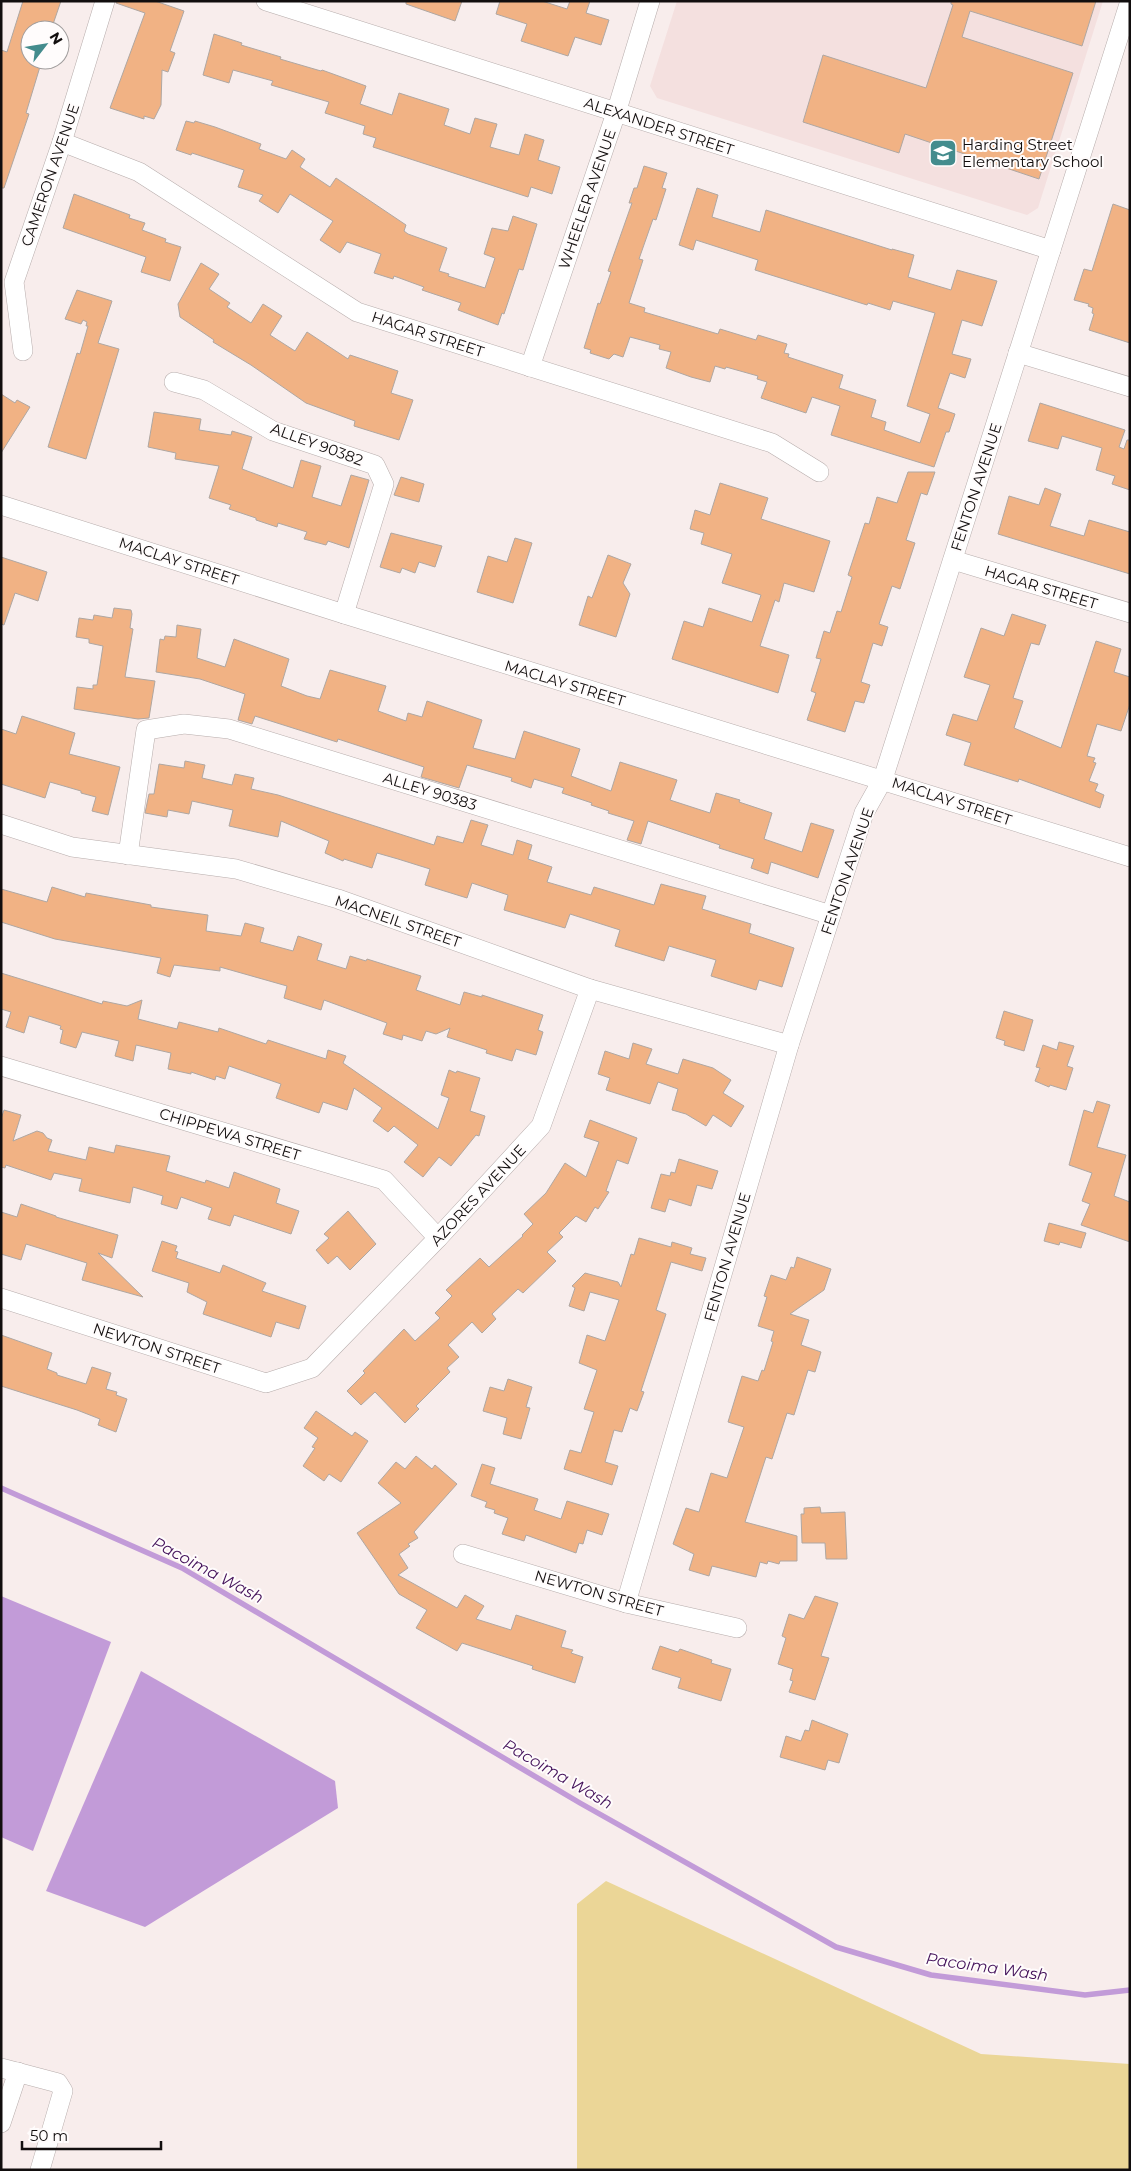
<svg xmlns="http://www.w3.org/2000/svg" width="1131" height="2171" viewBox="0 0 1131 2171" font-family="Montserrat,sans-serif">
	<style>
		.built { fill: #f4e0df }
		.green { fill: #ebd697 }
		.water { fill: #c29bd8 }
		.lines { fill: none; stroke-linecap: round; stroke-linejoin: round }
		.stream { stroke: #c29bd8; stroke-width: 5.5 }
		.building { fill: #f1b284; stroke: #afa7a2 }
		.minor-casing { stroke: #b7adac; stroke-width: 20 }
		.minor { stroke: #fff; stroke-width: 19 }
		.labels { text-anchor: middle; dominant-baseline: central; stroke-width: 4; stroke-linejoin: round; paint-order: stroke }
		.street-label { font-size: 15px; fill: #120e0e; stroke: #fffcfc }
		.poi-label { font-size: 15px; fill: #120e0e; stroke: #fffcfc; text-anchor: start }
		.water-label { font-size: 16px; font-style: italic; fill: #45135b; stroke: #fffcfc }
	</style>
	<rect width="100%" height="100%" fill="#f8edec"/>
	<polygon class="built" points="677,1 1103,1 1038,208 1027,215 657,98 650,86"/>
	<polygon class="green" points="606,1881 981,2054 1130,2064 1130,2170 577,2170 577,1904"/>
	<g class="water">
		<polygon points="1,1596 111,1642 33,1851 1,1837"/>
		<polygon points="141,1671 335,1781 338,1808 145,1927 46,1891"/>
	</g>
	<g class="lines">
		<polyline class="stream" points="1,1488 182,1568 580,1803 836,1947 931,1975 1085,1995 1130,1990"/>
	</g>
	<g class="building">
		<polygon points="23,1 61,1 51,30 30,30 30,60 42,60 26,113 29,114 4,188 1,188 1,50 7,52"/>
		<polygon points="117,1 155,1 184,11 170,51 175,53 168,72 162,70 161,105 154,119 144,116 144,119 110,108 145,13 116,3"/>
		<polygon points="406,1 462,1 455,21 406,4"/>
		<polygon points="500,1 542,1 567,9 570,1 590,1 586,13 609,20 601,45 575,37 568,56 521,41 527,24 496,14"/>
		<polygon points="951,1 1096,1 1082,46 970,11 962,37 1073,73 1039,179 905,134 899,153 803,122 823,55 926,88 953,5 951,4"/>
		<polygon points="214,34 242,43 241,45 281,57 280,59 321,71 322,70 366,86 360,104 392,115 399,93 449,109 444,125 470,134 475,118 497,124 490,147 519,155 525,134 544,140 538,160 560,167 552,194 531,187 528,197 373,147 376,138 363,134 365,126 325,113 329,102 271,85 273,81 233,70 229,83 203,75"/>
		<polygon points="186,121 194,123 195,121 215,127 261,144 259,149 286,159 292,150 305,159 300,167 330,187 336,178 406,225 404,231 408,234 447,248 439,271 449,274 448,276 485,288 495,258 484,254 492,228 508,231 513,216 537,224 523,270 519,269 504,314 502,313 498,325 458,310 461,303 422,290 424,287 394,276 393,279 374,273 381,254 347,242 340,253 320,240 333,221 290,194 278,213 259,201 263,195 238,187 244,170 192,153 191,155 176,150"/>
		<polygon points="644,166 667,173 662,188 666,189 656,220 653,219 639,259 643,260 629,303 645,308 644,312 718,334 720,329 756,340 758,335 787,344 784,353 789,354 788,357 843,375 839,388 876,400 871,417 886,422 884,430 920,443 930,414 907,406 935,313 893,301 890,310 868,303 867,305 755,270 758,260 696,240 693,250 679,245 697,188 718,195 712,217 760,232 766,210 892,250 892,249 914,255 908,277 951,290 957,270 997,281 982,326 962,320 952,354 971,359 965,378 950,373 938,408 955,414 949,432 946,432 934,467 831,435 840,406 812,397 806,413 761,398 767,382 757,379 758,376 726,367 725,369 715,366 710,382 691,377 666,368 671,352 659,349 660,345 630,337 623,357 614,354 609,359 590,353 591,350 584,348 598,303 600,304 611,272 608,271 632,203 629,203 634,188 637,188"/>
		<polygon points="74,194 130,215 129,218 145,223 142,230 166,239 165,242 181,247 170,281 141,272 146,257 63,228"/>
		<polygon points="1113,204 1130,210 1130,343 1089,330 1094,314 1092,313 1093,308 1088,306 1089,304 1074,300 1084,269 1092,271"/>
		<polygon points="201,263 219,274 209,289 230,303 227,307 251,323 263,304 282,316 270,335 295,351 307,332 348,359 350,355 398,371 391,393 413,400 399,440 354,426 355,421 306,403 251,365 213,342 214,340 180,317 178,304"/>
		<polygon points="77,290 112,301 98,343 119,349 86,459 48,447 77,353 80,354 88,326 86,326 87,322 83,320 81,324 65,319"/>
		<polygon points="1,394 15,403 17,400 30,407 1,453"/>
		<polygon points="1040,403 1125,430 1119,447 1124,449 1127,440 1130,440 1130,490 1112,484 1115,476 1096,470 1102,448 1062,436 1058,449 1028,441"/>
		<polygon points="154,412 201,419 199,430 231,435 232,431 252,437 242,469 293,488 301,460 321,466 312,497 341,506 351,475 369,480 349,548 328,541 326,545 304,539 307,532 278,523 277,527 256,520 256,518 229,509 231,505 209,498 219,466 175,459 176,453 148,447"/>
		<polygon points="908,472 935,472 927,495 921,493 906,540 915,543 900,589 892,586 879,624 888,627 882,646 873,643 861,682 870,685 864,703 855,701 845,732 807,720 816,693 811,691 821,659 816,658 824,631 830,633 837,611 841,612 852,577 848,575 865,523 869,524 877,497 897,503"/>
		<polygon points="401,477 424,484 419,502 394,495"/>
		<polygon points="720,483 768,498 761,519 830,541 814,592 784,583 779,602 775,600 760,646 789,655 778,693 672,659 684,621 703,627 709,608 752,622 761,595 722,583 732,554 701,544 704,533 690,529 695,510 710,515"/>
		<polygon points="1045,488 1061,494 1050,526 1084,536 1089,520 1130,532 1130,574 998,534 1009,496 1039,505"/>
		<polygon points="391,533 442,546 435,567 419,562 415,573 402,568 400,573 380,567"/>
		<polygon points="515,538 532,543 513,603 477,592 488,556 507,562"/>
		<polygon points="608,555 631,564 623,583 630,594 616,637 579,625 588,596 592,598"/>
		<polygon points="1,557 47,572 38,601 15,593 4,625 1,624"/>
		<polygon points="114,608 131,610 132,614 130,628 133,629 125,677 155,681 149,718 138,719 74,709 77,687 93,689 93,685 97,685 103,646 89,643 89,639 76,637 79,618 93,620 94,615 112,618"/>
		<polygon points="1012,614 1046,625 1039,645 1031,643 1021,673 1013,698 1023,701 1014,728 1061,748 1096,641 1121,649 1114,672 1130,677 1130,704 1121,731 1097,724 1087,756 1095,758 1093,762 1096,763 1089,781 1098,784 1095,791 1104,795 1100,808 1019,779 1018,782 964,765 971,743 946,735 953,714 977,721 990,685 964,677 970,660 981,628 1004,636"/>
		<polygon points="177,625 201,629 197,658 225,667 234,639 289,659 281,686 307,696 320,699 330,670 386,686 378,711 406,721 408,713 422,717 427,701 482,720 473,748 515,759 524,731 580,749 571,776 611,791 620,762 677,780 670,800 710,813 716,793 740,800 739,802 772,813 764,839 802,852 811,823 834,830 818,878 771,862 768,874 751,868 754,859 719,848 720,845 648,821 641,844 627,840 634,821 608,813 609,811 591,805 592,803 562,793 564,788 534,779 531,788 511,781 512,778 467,765 459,788 421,777 424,767 338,739 337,742 255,716 252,724 238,720 245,694 200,679 156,672 160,639 164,640 165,636 176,637"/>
		<polygon points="22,716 75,733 69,754 120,767 108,815 92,811 96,797 81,793 81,791 50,782 45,798 1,784 1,729 16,734"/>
		<polygon points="185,761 205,765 202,778 232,785 235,774 254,778 251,789 278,795 434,845 437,836 463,843 471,820 488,825 481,845 513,855 517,840 532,845 528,859 552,867 547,882 591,895 594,887 654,905 661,884 706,896 702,909 751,924 749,933 794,948 782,987 759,980 756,990 711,976 716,960 669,946 664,961 615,946 620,930 570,914 565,928 504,910 508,895 472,883 467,898 425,885 430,869 398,859 377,853 372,868 344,859 343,861 325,853 329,841 281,821 278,837 229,826 233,810 192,801 189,814 168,810 167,817 145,813 149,794 154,794 159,764 184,768"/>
		<polygon points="52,887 85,897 86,893 151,905 151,907 208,915 206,931 241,936 245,923 264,928 260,942 293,951 298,936 322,944 317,960 346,969 350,956 366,961 367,959 421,976 416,990 460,1005 464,992 482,997 482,995 543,1015 538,1030 543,1032 536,1055 516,1049 512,1061 486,1053 487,1050 447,1037 450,1028 436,1034 426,1031 422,1041 403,1035 402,1040 383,1034 387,1023 324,1000 321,1010 284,998 287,986 220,967 220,971 174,965 170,977 157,973 161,958 55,939 1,922 1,889 47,902"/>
		<polygon points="1,973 102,1004 103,1001 127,1006 142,1000 138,1019 177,1029 179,1022 218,1032 219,1028 266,1044 268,1040 326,1059 328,1050 346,1056 343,1063 438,1129 449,1098 441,1095 449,1070 456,1073 457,1071 480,1078 470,1111 485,1116 479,1136 476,1135 451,1166 439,1157 423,1177 404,1162 418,1145 394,1126 388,1132 373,1121 382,1108 354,1088 347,1110 323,1102 319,1113 276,1098 281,1084 229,1066 225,1079 216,1076 215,1080 191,1072 191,1074 168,1069 171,1053 136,1045 133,1061 115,1056 119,1041 82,1032 76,1048 60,1043 63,1030 60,1029 61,1026 29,1016 24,1033 6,1027 11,1012 1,1009"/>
		<polygon points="1004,1011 1033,1020 1024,1051 1004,1045 1005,1041 996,1038"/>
		<polygon points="1059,1042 1074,1046 1067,1066 1073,1068 1066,1090 1050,1085 1049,1087 1035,1081 1040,1068 1036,1067 1043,1045 1057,1050"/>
		<polygon points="633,1043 652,1049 646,1064 678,1074 683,1059 713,1068 731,1080 723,1093 744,1106 731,1127 713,1115 706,1126 686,1114 672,1110 678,1089 658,1082 650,1104 606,1090 610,1078 598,1074 605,1051 629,1059"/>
		<polygon points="1097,1101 1110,1105 1097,1147 1126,1155 1114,1196 1130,1202 1130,1242 1081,1225 1090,1204 1082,1201 1092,1173 1069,1165 1084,1110 1093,1113"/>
		<polygon points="4,1110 21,1115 13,1141 37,1131 43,1133 47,1138 52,1140 48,1151 86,1160 89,1147 114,1153 116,1145 170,1156 166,1171 205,1183 206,1180 229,1188 234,1172 280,1189 276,1203 299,1211 291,1234 234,1215 230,1226 208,1219 212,1208 181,1197 177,1209 161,1204 163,1196 133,1187 130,1203 79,1191 82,1179 54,1173 51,1180 6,1165 5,1168 1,1167 1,1119"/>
		<polygon points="590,1120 637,1138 628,1164 617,1160 606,1191 609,1192 598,1209 595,1207 586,1222 576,1216 559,1233 563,1237 547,1252 556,1261 523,1293 518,1289 492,1314 496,1319 482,1333 472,1322 448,1345 459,1357 447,1368 450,1372 416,1406 419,1409 405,1423 375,1392 361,1405 347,1391 365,1373 363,1371 404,1329 415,1341 440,1318 435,1313 452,1296 446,1290 480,1258 489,1267 523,1236 522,1235 533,1224 524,1214 546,1193 565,1163 586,1177 599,1142 584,1137"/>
		<polygon points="679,1159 718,1171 712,1189 697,1185 691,1206 669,1199 665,1212 651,1208 661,1174 670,1176 671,1172 675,1173"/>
		<polygon points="21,1204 56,1216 56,1217 118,1235 112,1258 98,1253 143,1297 82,1280 87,1263 26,1244 21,1260 1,1254 1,1212 17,1217"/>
		<polygon points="348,1211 376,1244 350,1270 337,1256 328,1264 316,1250 329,1238 324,1234"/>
		<polygon points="1049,1223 1086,1233 1081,1248 1060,1242 1059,1245 1044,1241"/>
		<polygon points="639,1238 671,1247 672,1242 692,1248 690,1254 706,1258 702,1271 671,1262 656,1310 666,1314 641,1391 644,1392 637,1411 630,1408 622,1432 614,1430 605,1462 618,1466 612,1485 564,1469 570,1450 581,1453 594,1412 584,1409 597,1370 579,1363 587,1335 605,1341 619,1300 590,1292 584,1311 569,1306 575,1288 572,1286 585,1273 618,1282 621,1287 631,1254 634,1255"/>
		<polygon points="162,1241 177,1246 175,1251 178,1252 176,1258 220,1273 223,1265 266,1283 262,1291 306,1306 299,1329 276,1322 271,1337 203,1314 207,1302 187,1292 189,1283 152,1271"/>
		<polygon points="797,1257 831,1269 824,1290 790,1314 809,1320 801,1345 821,1352 815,1372 808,1370 794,1415 787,1413 772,1459 766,1457 745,1522 797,1536 797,1561 780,1561 779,1564 768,1561 767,1564 760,1562 756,1577 712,1566 709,1576 689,1570 694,1554 673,1544 686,1508 699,1512 711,1473 727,1478 744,1427 728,1422 742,1376 758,1381 762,1370 764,1371 773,1342 771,1341 774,1331 758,1326 767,1297 764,1296 771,1275 786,1280 791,1267 794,1268"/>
		<polygon points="1,1335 52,1353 47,1369 57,1373 57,1375 86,1384 92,1367 111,1373 106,1389 117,1392 116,1395 127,1399 116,1432 98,1425 100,1419 77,1410 1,1386"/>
		<polygon points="508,1379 532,1387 526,1407 530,1408 521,1439 503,1434 507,1418 483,1411 490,1387 504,1391"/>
		<polygon points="316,1411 352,1436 355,1432 368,1441 341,1482 329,1474 324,1481 303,1466 315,1448 312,1447 318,1438 304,1428"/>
		<polygon points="416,1456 432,1469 435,1465 457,1484 414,1532 418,1538 408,1544 410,1546 399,1554 408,1568 398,1575 457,1608 465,1595 484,1606 476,1619 511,1630 516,1615 566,1631 561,1647 573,1650 571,1653 583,1657 575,1683 532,1669 533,1666 462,1643 457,1651 416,1628 427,1610 399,1594 357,1533 401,1503 378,1483 396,1462 405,1469"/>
		<polygon points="482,1464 495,1468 490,1484 538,1499 534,1510 561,1519 567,1501 609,1514 602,1535 587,1530 583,1544 579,1543 576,1553 526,1535 524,1541 502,1534 508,1518 494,1513 495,1510 485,1507 487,1502 471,1496"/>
		<polygon points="820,1507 821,1513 845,1512 847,1559 826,1559 825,1543 802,1543 801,1514 804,1514 804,1508"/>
		<polygon points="815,1596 838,1603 821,1656 829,1658 815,1700 789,1692 793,1681 790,1680 793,1669 778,1664 786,1638 782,1636 789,1614 804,1619"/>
		<polygon points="660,1646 678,1652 680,1649 712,1660 711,1663 731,1669 721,1701 678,1688 681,1678 652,1669"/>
		<polygon points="812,1720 848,1734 839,1763 828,1760 825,1770 780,1757 786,1736 801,1741 805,1730 809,1731"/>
	</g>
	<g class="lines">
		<g class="minor-casing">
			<g id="minor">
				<polyline points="266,1 1051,250"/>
				<polyline points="62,142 139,172 357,312 772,443 819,472"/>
				<polyline points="23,351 14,282 62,142 105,1"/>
				<polyline points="1018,353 1130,387"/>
				<polyline points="530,367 616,113 650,1"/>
				<polyline points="174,382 204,390 273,431 375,465 384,484 344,614"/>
				<polyline points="1,505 344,614 1130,857"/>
				<polyline points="953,560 1130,613"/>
				<polyline points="1,824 72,847 236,869 338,899 590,989 789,1045"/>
				<polyline points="128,855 146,730 184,724 229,729 831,915"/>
				<polyline points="1,1066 384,1180 438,1238"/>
				<polyline points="1,1298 266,1383 312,1368 438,1238 541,1126 590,989"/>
				<polyline points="463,1554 626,1603 737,1628"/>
				<polyline points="626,1603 789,1045 864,813 883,779 1130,1"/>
				<polyline points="1,2068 58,2083 63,2091 40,2170"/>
				<polyline points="1,2123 18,2072"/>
			</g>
		</g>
		<use href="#minor" class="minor"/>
	</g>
	<defs>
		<g id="school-square" transform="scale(1.4375)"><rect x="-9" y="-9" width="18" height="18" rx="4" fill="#448c8d" stroke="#fffcfc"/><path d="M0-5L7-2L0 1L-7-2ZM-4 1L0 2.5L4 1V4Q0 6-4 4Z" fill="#fff"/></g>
	</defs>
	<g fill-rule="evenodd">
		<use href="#school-square" x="943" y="153"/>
	</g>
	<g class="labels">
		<g class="street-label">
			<text transform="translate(659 126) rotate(18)">ALEXANDER STREET</text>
			<text transform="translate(50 175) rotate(-71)">CAMERON AVENUE</text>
			<text transform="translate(587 199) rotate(-71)">WHEELER AVENUE</text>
			<text transform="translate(428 334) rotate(18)">HAGAR STREET</text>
			<text transform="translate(317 444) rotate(20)">ALLEY 90382</text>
			<text transform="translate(976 487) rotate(-72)">FENTON AVENUE</text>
			<text transform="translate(179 561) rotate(18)">MACLAY STREET</text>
			<text transform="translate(1041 587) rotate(17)">HAGAR STREET</text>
			<text transform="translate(565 683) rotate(17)">MACLAY STREET</text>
			<text transform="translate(430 791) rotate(17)">ALLEY 90383</text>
			<text transform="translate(952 801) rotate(18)">MACLAY STREET</text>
			<text transform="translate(847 871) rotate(-71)">FENTON AVENUE</text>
			<text transform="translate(398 921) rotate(19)">MACNEIL STREET</text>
			<text transform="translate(230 1134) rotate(17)">CHIPPEWA STREET</text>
			<text transform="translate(478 1195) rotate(-47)">AZORES AVENUE</text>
			<text transform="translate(727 1257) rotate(-74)">FENTON AVENUE</text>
			<text transform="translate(157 1348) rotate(18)">NEWTON STREET</text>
			<text transform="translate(599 1593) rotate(16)">NEWTON STREET</text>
		</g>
		<g class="poi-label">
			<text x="962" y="144">Harding Street<tspan x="962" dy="17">Elementary School</tspan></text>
		</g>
		<g class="water-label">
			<text transform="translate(208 1570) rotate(28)">Pacoima Wash</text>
			<text transform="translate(558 1774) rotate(30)">Pacoima Wash</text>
			<text transform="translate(987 1967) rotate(8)">Pacoima Wash</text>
		</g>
	</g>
	<rect width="1131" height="2171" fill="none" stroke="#120e0e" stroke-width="5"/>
	<g transform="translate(45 45) rotate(59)"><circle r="24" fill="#fffcfc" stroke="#a09d9d"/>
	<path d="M0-4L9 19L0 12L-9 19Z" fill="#448c8d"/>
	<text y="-8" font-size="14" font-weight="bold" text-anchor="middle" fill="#120e0e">N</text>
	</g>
	<path d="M22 2141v8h139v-8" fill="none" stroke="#120e0e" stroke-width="2.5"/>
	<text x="30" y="2141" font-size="15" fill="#120e0e" stroke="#fffcfc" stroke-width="4" paint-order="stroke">50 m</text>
</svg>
